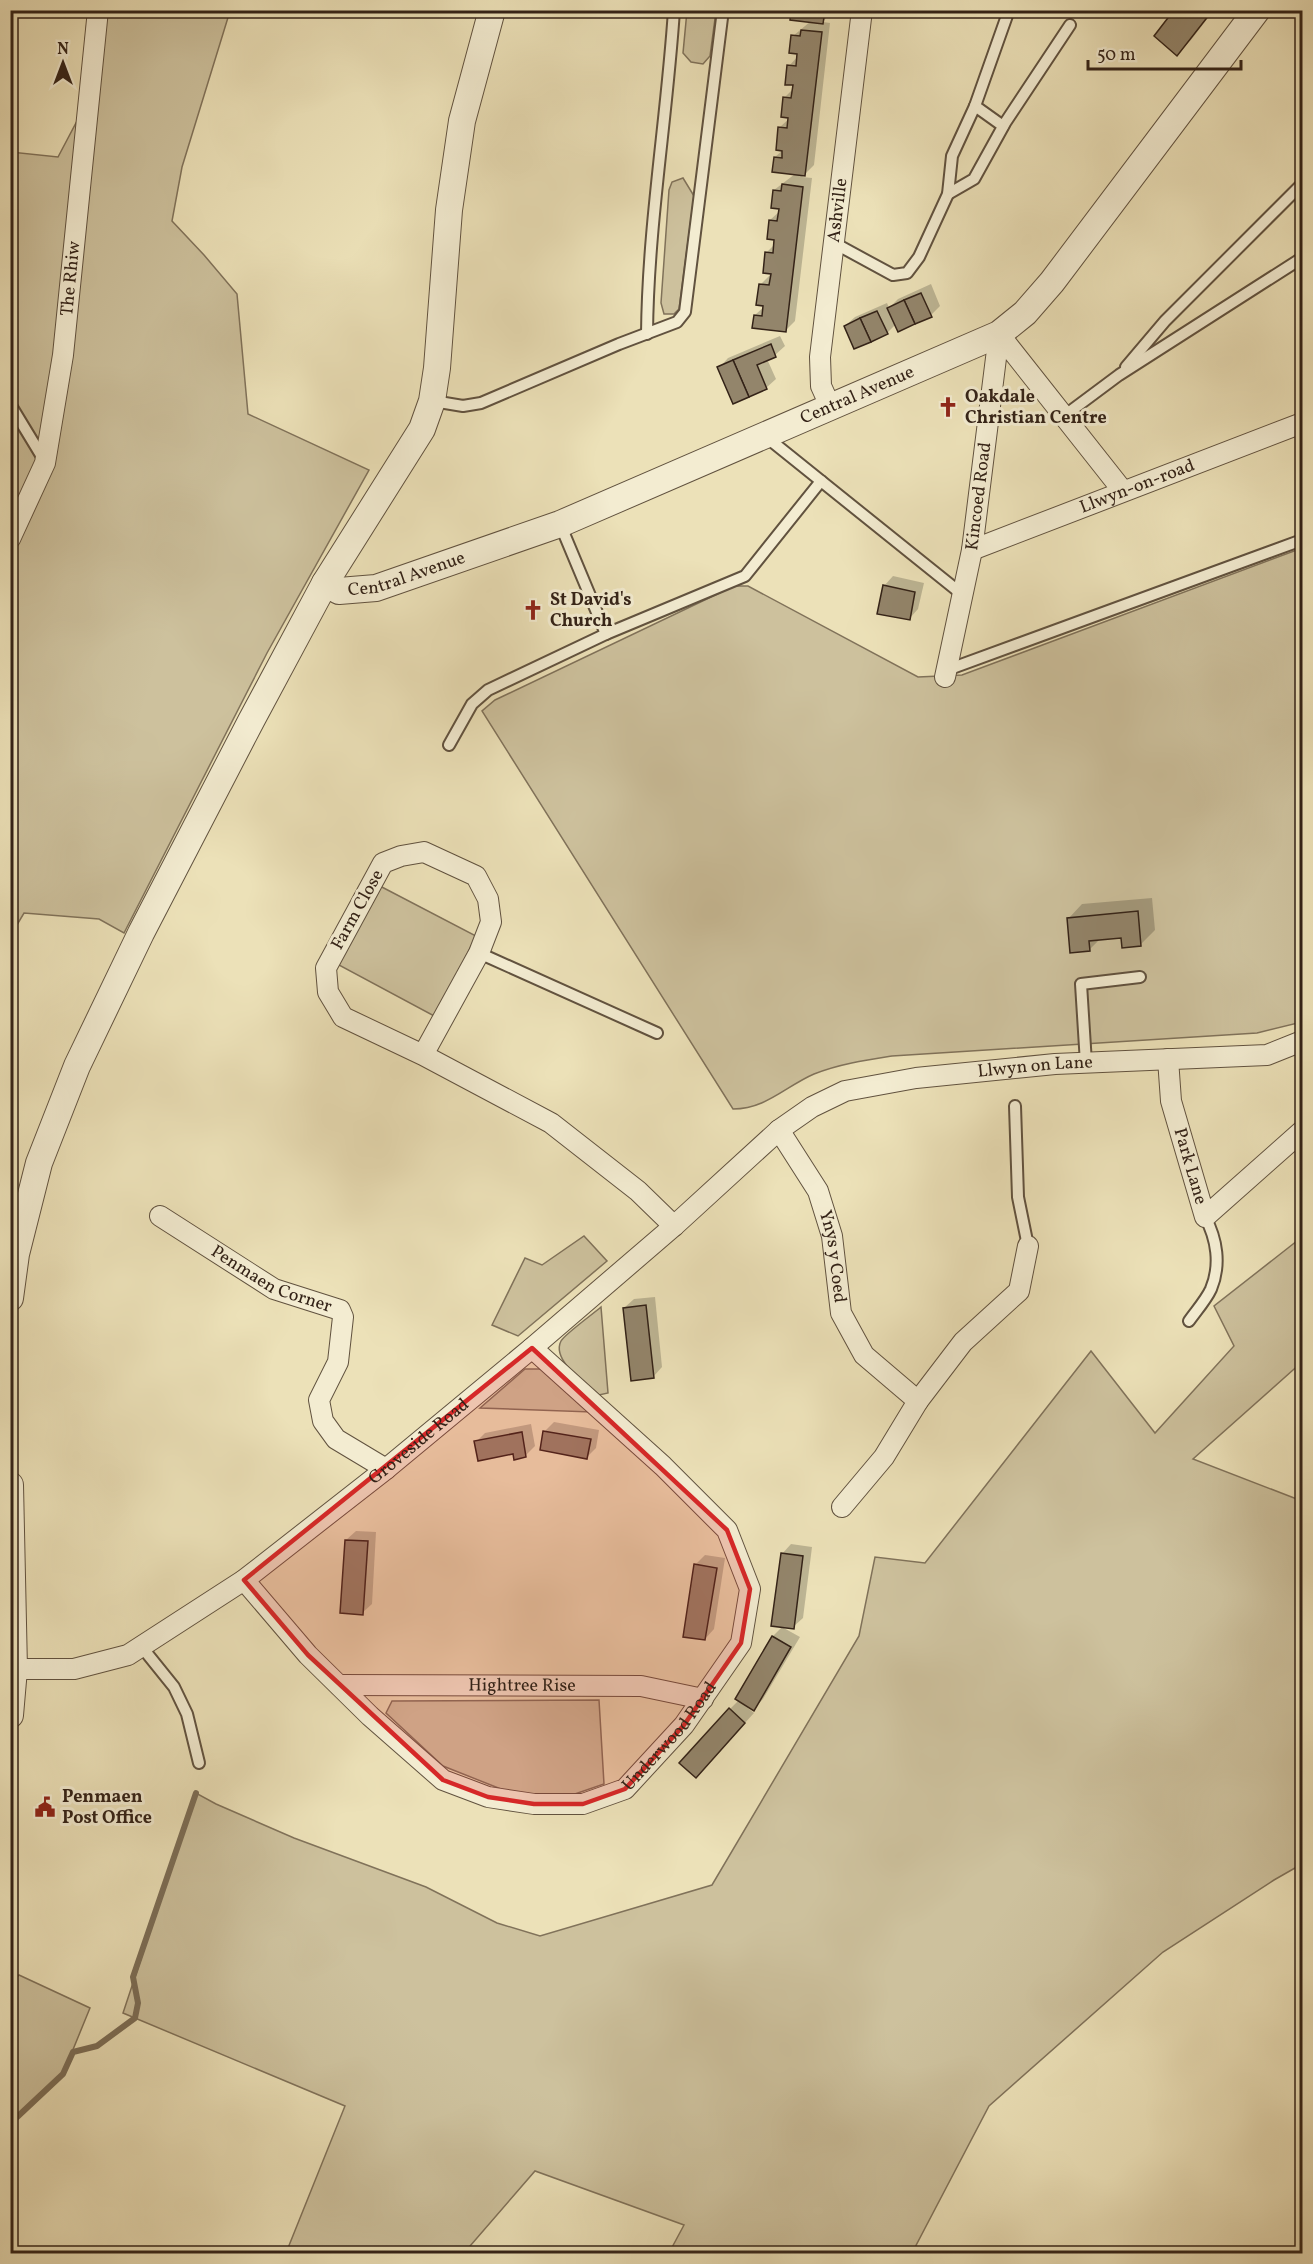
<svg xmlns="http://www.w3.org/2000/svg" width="1313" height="2264" viewBox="0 0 1313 2264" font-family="Vollkorn,serif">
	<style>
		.green { fill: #cdc19d; stroke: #80725a; stroke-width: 1.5 }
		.shadow { fill: #0003 }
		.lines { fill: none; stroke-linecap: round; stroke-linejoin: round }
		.stream { stroke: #7c6e57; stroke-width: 6 }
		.building { fill: #93856b; stroke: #332217; stroke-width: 1.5 }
		.service-casing { stroke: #61523f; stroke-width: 14 }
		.minor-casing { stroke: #61523f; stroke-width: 22 }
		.tertiary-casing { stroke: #61523f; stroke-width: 28 }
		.service { stroke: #f3ecd1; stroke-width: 10 }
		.minor { stroke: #f3ecd1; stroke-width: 20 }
		.tertiary { stroke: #f3ecd1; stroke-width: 26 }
		.marked { fill: #d62828; fill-opacity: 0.2; stroke: #d62828; stroke-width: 4.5; stroke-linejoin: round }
		.labels { text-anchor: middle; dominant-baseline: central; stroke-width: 6; stroke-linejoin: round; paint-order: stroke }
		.street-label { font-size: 18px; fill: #332217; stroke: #f3ecd1 }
		.poi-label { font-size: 18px; font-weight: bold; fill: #332217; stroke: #f3ecd1; text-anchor: start }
	</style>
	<rect width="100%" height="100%" fill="#ece1b8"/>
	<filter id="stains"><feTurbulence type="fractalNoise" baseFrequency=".00333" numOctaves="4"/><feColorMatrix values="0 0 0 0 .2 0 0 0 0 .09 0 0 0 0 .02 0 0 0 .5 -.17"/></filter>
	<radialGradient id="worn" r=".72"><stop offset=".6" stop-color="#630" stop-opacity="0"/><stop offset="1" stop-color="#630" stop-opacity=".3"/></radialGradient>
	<g class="green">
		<polygon points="88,11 230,11 182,167 172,221 204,255 237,294 248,414 369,470 267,653 124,933 99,919 24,913 11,935 11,152 58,157 78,119"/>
		<polygon points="687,11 716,11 710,56 703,64 691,62 683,53"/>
		<polygon points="683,178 694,196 679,309 674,314 664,314 661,303 669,190 672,182"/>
		<path d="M 1302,548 L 1302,1022 L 1257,1033 L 892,1056 C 866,1060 839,1064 814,1074 C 786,1086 766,1109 733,1109 L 482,711 L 495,700 L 734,586 L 748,586 L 918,677 L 962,675 Z"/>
		<polygon points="378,885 476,936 436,1017 337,964"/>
		<polygon points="584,1236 607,1261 518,1336 492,1325 525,1258 542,1265"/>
		<polygon points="1302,1237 1302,1362 1193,1459 1302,1501 1302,1864 1274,1880 1163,1952 989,2106 912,2253 669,2253 684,2225 535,2171 464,2253 286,2253 345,2106 123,2013 196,1793 216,1804 294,1838 426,1887 497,1923 540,1936 712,1885 859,1636 875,1557 925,1563 1091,1351 1155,1433 1234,1346 1214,1306"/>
		<path d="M 601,1307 L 608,1393 L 599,1395 C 587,1384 551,1361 561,1341 C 565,1334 593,1314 601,1307 Z"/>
		<polygon points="525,1369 541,1369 591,1412 480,1408"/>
		<polygon points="599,1700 604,1784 572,1795 516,1795 443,1766 386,1713 392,1701"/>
		<polygon points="19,1975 90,2008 63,2074 15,2118 11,2137 11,1983"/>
	</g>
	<g class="shadow">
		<polygon points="793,10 832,10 823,22 830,23 814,165 802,177 812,178 795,321 786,330 755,315 766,305 760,285 772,273 767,252 775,244 770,220 780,211 774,190 795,174 775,157 783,150 780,127 791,117 785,97 794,88 789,66 798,56 793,36 811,21"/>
		<polygon points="1176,10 1214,10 1191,40 1177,54"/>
		<polygon points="931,284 940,306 931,315 896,324 887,333 845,326 855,317 887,303 889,308 898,299"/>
		<polygon points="780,336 785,346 775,355 767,359 776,379 766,388 719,368 728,358"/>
		<polygon points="893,576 924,583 918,609 909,619 884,586"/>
		<polygon points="1152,898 1155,930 1141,944 1123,936 1101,938 1089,950 1068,919 1082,904"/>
		<polygon points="655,1297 662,1367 653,1377 624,1308 634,1299"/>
		<polygon points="554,1422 599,1430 596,1448 587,1457 545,1431"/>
		<polygon points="531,1424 535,1446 526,1455 476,1442 485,1433"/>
		<polygon points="356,1531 376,1532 372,1604 362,1613 346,1540"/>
		<polygon points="791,1544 812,1547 803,1618 793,1627 782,1554"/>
		<polygon points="705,1555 725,1558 714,1629 705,1639 696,1564"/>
		<polygon points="782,1627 800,1637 763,1699 754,1709 744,1705 754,1713 705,1767 730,1709 739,1700 773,1636"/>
	</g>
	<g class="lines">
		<polyline class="stream" points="10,2137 15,2119 63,2074 73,2052 97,2046 135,2018 138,2003 133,1977 196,1793"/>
	</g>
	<g class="building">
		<polygon points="791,10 825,10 823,24 790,20"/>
		<polygon points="1174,10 1213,10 1177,56 1154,36"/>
		<polygon points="801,30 822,32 805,176 772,172 774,157 782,158 782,151 776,150 778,127 787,128 788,118 781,117 783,97 791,98 793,85 785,85 787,65 796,66 797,54 789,53 791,35 800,36"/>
		<polygon points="782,184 803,187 786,332 752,328 754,315 762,316 763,306 756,305 759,284 769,285 771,274 763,273 765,252 773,253 774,240 767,239 769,220 777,221 779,209 771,208 773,190 781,191"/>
		<polygon points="921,293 932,317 915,324 904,300"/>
		<polygon points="904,300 915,324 898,332 887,308"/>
		<polygon points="877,311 888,334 871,342 860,318"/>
		<polygon points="860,318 871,342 854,349 844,326"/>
		<polygon points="771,344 776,357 757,365 767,389 749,397 733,360"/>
		<polygon points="733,360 749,397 733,404 717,367"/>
		<polygon points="883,585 915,592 910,620 877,614"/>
		<polygon points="1138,911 1141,946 1122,948 1121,938 1089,941 1090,951 1070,953 1067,918"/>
		<polygon points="646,1305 654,1378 631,1381 623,1308"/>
		<polygon points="543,1431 591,1439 587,1459 540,1450"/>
		<polygon points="522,1432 526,1457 514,1460 513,1454 478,1461 474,1441"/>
		<polygon points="345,1540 368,1541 363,1615 340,1613"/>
		<polygon points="781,1553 803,1556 794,1629 771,1626"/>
		<polygon points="694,1564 717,1568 705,1640 683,1637"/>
		<polygon points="772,1636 791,1647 754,1711 735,1699"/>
		<polygon points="729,1708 745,1723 696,1778 679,1763"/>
	</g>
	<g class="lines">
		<g class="service-casing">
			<g id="service">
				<polyline points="975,106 1003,126"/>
				<polyline points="10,175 11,161"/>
				<polyline points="948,194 974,179 1005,123 1070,25"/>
				<polyline points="834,243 893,275 907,273 919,257 948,194 952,156 975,106 1009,10"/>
				<path d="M 647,334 C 648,225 667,118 674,10"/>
				<polyline points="1126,367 1165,321 1302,184"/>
				<polyline points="433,401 463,406 481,403 619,344 677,322 685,312 723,10"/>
				<polyline points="10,404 44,460"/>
				<polyline points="1064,416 1119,375 1302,258"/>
				<polyline points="765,436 963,595"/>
				<polyline points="560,524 606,634"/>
				<polyline points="947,670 1302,540"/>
				<polyline points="449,745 472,704 488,690 606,634 745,576 821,481"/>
				<polyline points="479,953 657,1033"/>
				<polyline points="1086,1063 1081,984 1140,977"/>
				<polyline points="1015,1106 1018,1197 1028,1246"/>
				<path d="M 1189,1321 C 1196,1311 1206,1300 1211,1289 C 1221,1265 1217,1239 1205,1217"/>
				<polyline points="141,1646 174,1687 187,1714 199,1763"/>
			</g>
		</g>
		<g class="minor-casing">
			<g id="minor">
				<path id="s1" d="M 831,408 L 821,386 L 820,357 L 862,10"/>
				<path id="s2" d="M 10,539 L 45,463 L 63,355 L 98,10"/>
				<path id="s3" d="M 972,550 L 1302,423"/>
				<path id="s4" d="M 945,677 L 972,550 L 999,334 L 1123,491"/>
				<polyline points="423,1055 479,953 491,922 488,899 476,876 424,852 401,856 383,863 326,968 328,992 343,1017 423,1055 551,1123 638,1191 674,1226"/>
				<path id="s5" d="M 1168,1059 L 1171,1101 L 1205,1217 L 1302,1131"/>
				<path id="s6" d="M 779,1130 L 818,1191 L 832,1236 L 841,1313 L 864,1355 L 918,1401 L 963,1342 L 1019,1291 L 1028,1246"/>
				<path id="s7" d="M 160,1216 L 274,1289 L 340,1310 L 343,1317 L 338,1362 L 319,1400 L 323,1421 L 336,1439 L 386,1469"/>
				<polyline points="842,1507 884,1457 918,1401"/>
				<path id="s8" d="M 244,1580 L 308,1655 L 370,1716 L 443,1780 L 488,1797 L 534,1804 L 583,1804 L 625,1789 L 684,1725 L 741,1643 L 750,1589 L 727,1530 L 663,1466 L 532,1348"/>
				<path id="s9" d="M 14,1669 L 74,1669 L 128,1655 L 244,1580 L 386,1469 L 532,1348 L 674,1226 L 779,1130 L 812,1107 L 845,1091 L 916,1078 L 1055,1064 L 1267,1055 L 1302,1041"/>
				<path id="s10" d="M 339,1685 L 641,1686 L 703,1699"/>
			</g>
		</g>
		<g class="tertiary-casing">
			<g id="tertiary">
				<path id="s11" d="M 325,583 L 339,591 L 376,588 L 560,524 L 999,334 L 1025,313 L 1052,282 L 1257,10"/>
				<polyline points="10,1298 16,1254 39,1163 77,1066 141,933 251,721 325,583 422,429 432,401 437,368 449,210 462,121 492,10"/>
				<polyline points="10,1485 14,1669 10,1715"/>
			</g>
		</g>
		<use href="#service" class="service"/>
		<use href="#minor" class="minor"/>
		<use href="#tertiary" class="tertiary"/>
	</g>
	<path class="marked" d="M 532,1348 L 727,1530 L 750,1589 L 741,1643 L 684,1725 L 625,1789 L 583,1804 L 534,1804 L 488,1797 L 443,1780 L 308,1655 L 244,1580 Z"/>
	<defs>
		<g id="church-bare" transform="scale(1.62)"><path d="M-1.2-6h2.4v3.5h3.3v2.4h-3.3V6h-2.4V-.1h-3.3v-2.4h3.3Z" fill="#8f2418" stroke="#f3ecd1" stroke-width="2.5" paint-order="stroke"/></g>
		<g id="civic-bare" transform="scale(1.62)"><path d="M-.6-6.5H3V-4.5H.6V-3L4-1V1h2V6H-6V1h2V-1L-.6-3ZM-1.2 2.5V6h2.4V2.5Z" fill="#8f2418" stroke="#f3ecd1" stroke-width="2.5" paint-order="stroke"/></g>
	</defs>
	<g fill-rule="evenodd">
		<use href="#church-bare" x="948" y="407"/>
		<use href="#church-bare" x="533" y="610"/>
		<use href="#civic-bare" x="45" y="1807"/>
	</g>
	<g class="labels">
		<g class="street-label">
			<text stroke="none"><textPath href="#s1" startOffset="201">Ashville</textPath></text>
			<text stroke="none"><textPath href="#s2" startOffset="270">The Rhiw</textPath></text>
			<text stroke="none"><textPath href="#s11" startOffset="572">Central Avenue</textPath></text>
			<text stroke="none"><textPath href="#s3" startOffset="177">Llwyn-on-road</textPath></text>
			<text stroke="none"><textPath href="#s4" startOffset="184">Kincoed Road</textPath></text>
			<text stroke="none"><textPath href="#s11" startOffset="86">Central Avenue</textPath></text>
			<text transform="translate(358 910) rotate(-61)">Farm Close</text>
			<text stroke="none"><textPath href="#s9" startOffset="1222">Llwyn on Lane</textPath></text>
			<text stroke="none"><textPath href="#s5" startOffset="110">Park Lane</textPath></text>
			<text stroke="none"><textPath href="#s6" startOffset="140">Ynys y Coed</textPath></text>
			<text stroke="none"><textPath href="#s7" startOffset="129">Penmaen Corner</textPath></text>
			<text stroke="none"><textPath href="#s9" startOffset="477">Groveside Road</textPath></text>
			<text stroke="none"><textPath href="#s10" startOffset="183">Hightree Rise</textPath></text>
			<text stroke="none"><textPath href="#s8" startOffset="540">Underwood Road</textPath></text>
		</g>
		<g class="poi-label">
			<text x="965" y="397">Oakdale<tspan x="965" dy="21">Christian Centre</tspan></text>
			<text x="550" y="600">St David's<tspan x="550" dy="21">Church</tspan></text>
			<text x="62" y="1797">Penmaen<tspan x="62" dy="21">Post Office</tspan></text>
		</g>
	</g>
	<rect width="1313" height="2264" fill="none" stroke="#ece1b8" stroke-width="36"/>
	<rect x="12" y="12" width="1289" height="2240" fill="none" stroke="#332217" stroke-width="3"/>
	<rect x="18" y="18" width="1277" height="2228" fill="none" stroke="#332217" stroke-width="1.5"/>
	<g transform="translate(63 63)" stroke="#f3ecd1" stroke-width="4.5" paint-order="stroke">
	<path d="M0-4.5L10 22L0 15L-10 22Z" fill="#332217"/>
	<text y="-9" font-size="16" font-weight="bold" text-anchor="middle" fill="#332217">N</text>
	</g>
	<path d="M1088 60v9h153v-9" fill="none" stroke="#332217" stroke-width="3"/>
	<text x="1097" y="60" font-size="18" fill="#332217" stroke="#f3ecd1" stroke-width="4.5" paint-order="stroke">50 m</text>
	<rect width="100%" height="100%" filter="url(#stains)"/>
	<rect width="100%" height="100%" fill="url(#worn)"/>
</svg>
